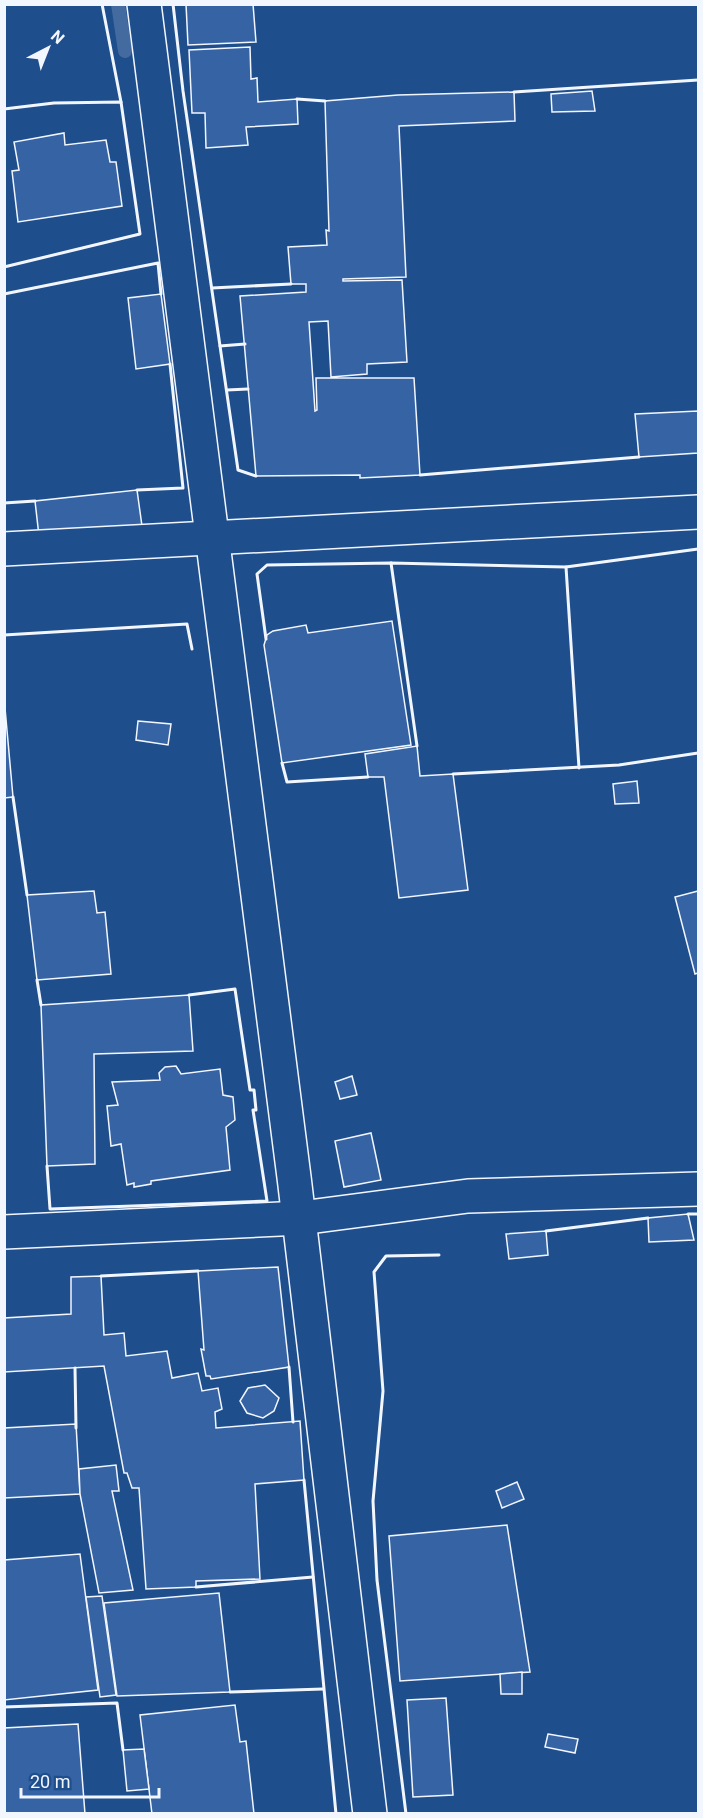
<svg xmlns="http://www.w3.org/2000/svg" width="703" height="1818" viewBox="0 0 703 1818" font-family="Roboto,sans-serif">
	<style>
		.lines { fill: none; stroke-linecap: round; stroke-linejoin: round }
		.stream { stroke: #446ba0; stroke-width: 14 }
		.building { fill: #3563a3; stroke: #f2f6ff; stroke-width: 1.5 }
		.minor-casing { stroke: #f2f6ff; stroke-width: 36 }
		.minor { stroke: #1f4e8c; stroke-width: 33 }
		.wall { stroke: #f2f6ff; stroke-width: 3 }
	</style>
	<rect width="100%" height="100%" fill="#1f4e8c"/>
	<g class="lines">
		<polyline class="stream" points="118,4 125,51"/>
	</g>
	<g class="building">
		<polygon points="186,4 253,4 256,42 188,45"/>
		<polygon points="250,47 251,79 257,78 258,102 297,99 298,124 246,127 248,145 206,148 205,113 192,113 189,50"/>
		<polygon points="592,91 595,111 552,112 551,94"/>
		<polygon points="514,92 515,121 399,126 406,277 343,279 343,281 402,280 407,362 367,364 367,374 331,377 328,321 309,322 315,411 317,410 316,378 414,378 420,475 360,478 360,475 256,476 240,296 306,292 306,284 291,284 288,247 327,245 326,230 329,231 325,101 398,95"/>
		<polygon points="64,133 65,145 106,140 110,162 116,162 122,206 18,222 12,171 19,170 14,142"/>
		<polygon points="161,294 170,364 136,369 128,298"/>
		<polygon points="698,411 698,453 639,457 635,414"/>
		<polygon points="137,490 142,526 39,536 35,501"/>
		<polygon points="392,621 411,745 282,763 264,645 267,635 273,631 306,625 308,633"/>
		<polygon points="4,697 13,797 4,798"/>
		<polygon points="138,721 171,724 168,745 136,740"/>
		<polygon points="417,746 420,776 453,774 468,890 399,898 384,777 368,777 365,754"/>
		<polygon points="637,781 639,803 615,804 613,784"/>
		<polygon points="94,891 97,913 105,912 111,974 37,980 27,895"/>
		<polygon points="698,891 698,973 695,974 675,897"/>
		<polygon points="189,995 193,1051 94,1054 95,1164 47,1166 41,1005"/>
		<polygon points="176,1066 181,1074 220,1069 223,1095 233,1097 235,1120 226,1127 230,1170 151,1181 151,1184 134,1187 134,1183 127,1185 121,1144 111,1146 107,1106 118,1105 112,1082 160,1080 159,1073 165,1067"/>
		<polygon points="352,1076 357,1095 340,1099 335,1082"/>
		<polygon points="371,1133 381,1180 344,1187 335,1141"/>
		<polygon points="688,1214 694,1240 649,1242 648,1218"/>
		<polygon points="546,1231 548,1255 509,1259 506,1234"/>
		<polygon points="278,1267 289,1367 211,1379 210,1376 206,1376 201,1349 204,1350 198,1271"/>
		<polygon points="101,1276 104,1335 124,1333 126,1356 167,1351 172,1378 198,1373 202,1391 218,1388 222,1409 215,1412 216,1428 300,1421 304,1480 255,1484 260,1579 196,1581 196,1587 146,1589 139,1488 132,1488 127,1473 124,1473 104,1366 4,1372 4,1318 71,1314 71,1277"/>
		<polygon points="265,1385 279,1398 274,1411 263,1418 247,1413 240,1401 248,1388"/>
		<polygon points="76,1424 80,1494 4,1498 4,1428"/>
		<polygon points="116,1465 119,1491 112,1491 133,1590 99,1593 80,1494 79,1469"/>
		<polygon points="517,1482 524,1499 502,1508 496,1491"/>
		<polygon points="507,1525 530,1672 400,1681 389,1536"/>
		<polygon points="80,1554 98,1690 4,1700 4,1560"/>
		<polygon points="219,1593 230,1692 117,1696 104,1603"/>
		<polygon points="102,1596 116,1695 100,1697 86,1597"/>
		<polygon points="522,1672 522,1694 501,1694 500,1674"/>
		<polygon points="446,1698 453,1795 413,1797 407,1700"/>
		<polygon points="235,1705 240,1742 246,1741 254,1814 152,1814 140,1715"/>
		<polygon points="78,1724 85,1814 4,1814 4,1728"/>
		<polygon points="548,1734 578,1739 575,1753 545,1747"/>
		<polygon points="144,1749 149,1789 127,1791 123,1750"/>
	</g>
	<g class="lines">
		<g class="minor-casing">
			<g id="minor">
				<path d="M 144,4 C 224,607 300,1210 370,1814"/>
				<polyline points="4,549 698,512"/>
				<polyline points="4,1232 301,1218 468,1196 698,1189"/>
			</g>
		</g>
		<use href="#minor" class="minor"/>
		<g class="wall">
			<polyline points="102,4 121,102"/>
			<polyline points="173,4 183,91 238,470 256,476"/>
			<polyline points="514,92 698,80"/>
			<polyline points="297,99 325,101"/>
			<polyline points="4,109 54,103 121,102 140,234 4,267"/>
			<polyline points="212,288 291,284"/>
			<polyline points="4,294 158,263 161,294"/>
			<polyline points="220,346 245,344"/>
			<polyline points="227,390 248,389"/>
			<polyline points="420,475 639,457"/>
			<polyline points="137,490 183,488 170,364"/>
			<polyline points="4,503 35,501"/>
			<polyline points="391,563 417,746"/>
			<polyline points="566,567 579,768"/>
			<polyline points="4,635 187,624 192,649"/>
			<polyline points="266,639 257,574 267,565 391,563 566,567 698,549"/>
			<polyline points="282,763 287,782 368,777"/>
			<polyline points="453,774 619,765 698,753"/>
			<polyline points="13,797 27,895"/>
			<polyline points="37,980 41,1005"/>
			<polyline points="47,1166 50,1209 267,1201 253,1110 256,1110 254,1090 250,1090 235,989 189,995"/>
			<polyline points="688,1214 698,1214"/>
			<polyline points="546,1231 648,1218"/>
			<polyline points="101,1276 198,1271"/>
			<polyline points="289,1367 293,1422"/>
			<polyline points="75,1368 76,1428"/>
			<polyline points="304,1480 336,1814"/>
			<polyline points="196,1587 313,1577"/>
			<polyline points="230,1692 323,1689"/>
			<polyline points="4,1707 117,1703 123,1750"/>
			<polyline points="406,1814 377,1580 373,1501 383,1391 374,1272 386,1256 439,1255"/>
		</g>
	</g>
	<rect width="703" height="1818" fill="none" stroke="#f2f6ff" stroke-width="12"/>
	<g transform="translate(48 48) rotate(42)" stroke="#1f4e8c" stroke-width="4.5" paint-order="stroke">
	<path d="M0-4.5L10 22L0 15L-10 22Z" fill="#f2f6ff"/>
	<text y="-9" font-size="16" font-weight="bold" text-anchor="middle" fill="#f2f6ff">N</text>
	</g>
	<path d="M21 1788v9h138v-9" fill="none" stroke="#f2f6ff" stroke-width="3"/>
	<text x="30" y="1788" font-size="18" fill="#f2f6ff" stroke="#1f4e8c" stroke-width="4.5" paint-order="stroke">20 m</text>
</svg>
